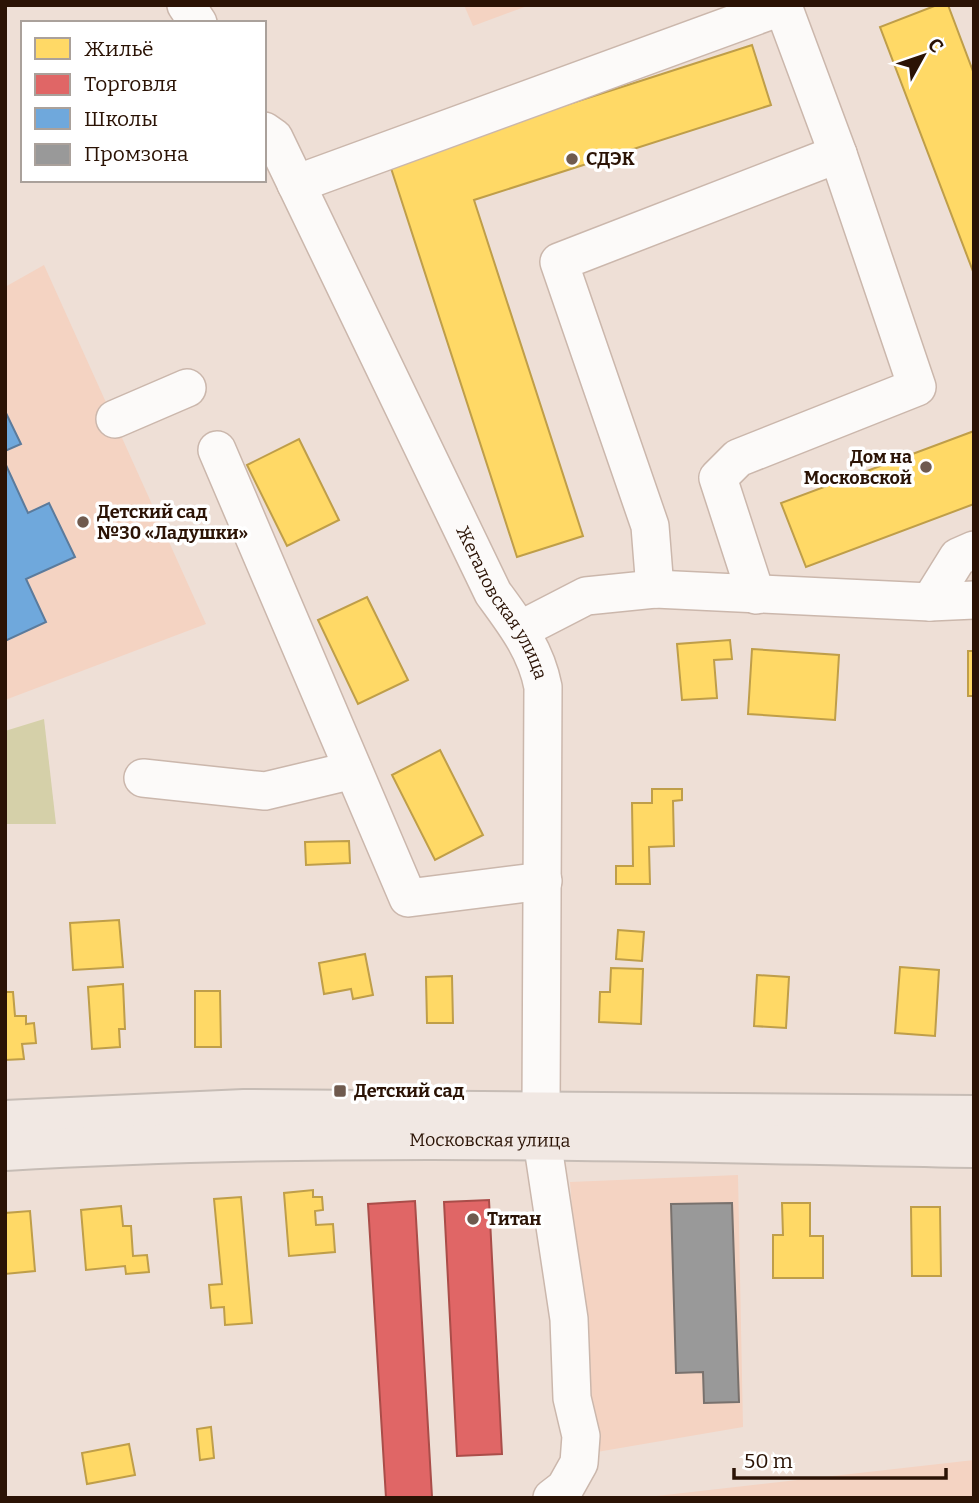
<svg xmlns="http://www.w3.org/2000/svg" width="979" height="1503" viewBox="0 0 979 1503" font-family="Bitter,serif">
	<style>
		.built { fill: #f4d3c2 }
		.green { fill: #d5d0a9 }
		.homes { fill: #ffd966; stroke: #bf9e49; stroke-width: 2 }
		.shops { fill: #e06666; stroke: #aa4d49; stroke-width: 2 }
		.schools { fill: #6fa8dc; stroke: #5b7b9c; stroke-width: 2 }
		.industry { fill: #999; stroke: #78716d; stroke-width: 2 }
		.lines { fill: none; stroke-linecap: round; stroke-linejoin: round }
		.minor-casing { stroke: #cbb7ac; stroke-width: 40 }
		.major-casing { stroke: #c6bcb5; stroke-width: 42 }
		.minor { stroke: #fcfaf9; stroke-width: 37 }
		.major { stroke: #f1e8e3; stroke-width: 38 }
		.poi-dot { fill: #6f5a4e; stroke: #fff; stroke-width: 2.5 }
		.labels { text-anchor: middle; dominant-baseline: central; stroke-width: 7; stroke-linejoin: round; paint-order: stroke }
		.poi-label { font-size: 18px; font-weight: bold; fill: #2b1305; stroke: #fff; text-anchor: start }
		.street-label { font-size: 18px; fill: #2b1305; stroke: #fff }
	</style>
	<rect width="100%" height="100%" fill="#eedfd6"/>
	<g class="built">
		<polygon points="464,5 530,5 473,26"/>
		<polygon points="44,265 206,624 5,700 5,287"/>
		<polygon points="738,1175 743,1427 591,1453 570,1182"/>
		<polygon points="974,1460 974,1498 639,1498"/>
	</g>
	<polygon class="green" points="44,719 56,824 5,824 5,731"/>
	<g class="homes">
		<polygon points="937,5 948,5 974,74 974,274 880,27"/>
		<polygon points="752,45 771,105 474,200 583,536 517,557 389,162"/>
		<polygon points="974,431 974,504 806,567 781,503"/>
		<polygon points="299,439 339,520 287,546 247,465"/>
		<polygon points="367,597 408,680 358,704 318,620"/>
		<polygon points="730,640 732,659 714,660 717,698 682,700 677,644"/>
		<polygon points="752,649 839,655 835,720 748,714"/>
		<rect x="968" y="651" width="6" height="45"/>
		<polygon points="440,750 483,835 435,860 392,775"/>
		<polygon points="652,789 682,789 682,800 673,801 674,846 649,847 650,884 616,884 616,866 633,866 632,803 652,803"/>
		<polygon points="349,841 350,863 306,865 305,842"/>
		<polygon points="119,920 123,967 73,970 70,923"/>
		<polygon points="618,930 644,932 642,961 616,959"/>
		<polygon points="365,954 373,995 353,999 351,989 324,994 319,963"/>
		<polygon points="900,967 939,970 935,1036 895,1033"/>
		<polygon points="611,968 643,969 641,1024 599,1022 600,992 610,992"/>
		<polygon points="757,975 789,977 786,1028 754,1026"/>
		<polygon points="452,976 453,1023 427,1023 426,977"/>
		<polygon points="123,984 125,1029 119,1029 120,1047 92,1049 88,987"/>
		<polygon points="195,991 220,991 221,1047 195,1047"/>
		<polygon points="5,992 13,992 15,1016 26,1016 26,1024 34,1023 36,1043 22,1044 24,1059 5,1060"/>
		<polygon points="313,1190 313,1197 322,1197 323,1210 315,1211 316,1225 333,1224 335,1252 289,1256 284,1193"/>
		<polygon points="241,1197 252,1323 225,1325 224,1307 211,1308 209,1285 222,1284 214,1199"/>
		<polygon points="782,1203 810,1203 810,1236 823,1236 823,1278 773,1278 773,1235 783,1235"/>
		<polygon points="121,1206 123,1226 131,1226 133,1256 147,1255 149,1272 126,1274 125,1266 86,1270 81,1210"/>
		<polygon points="911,1207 940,1207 941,1276 912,1276"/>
		<polygon points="30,1211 35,1271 5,1274 5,1213"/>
		<polygon points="211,1427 214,1458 200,1460 197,1429"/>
		<polygon points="129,1444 135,1475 87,1484 82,1453"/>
	</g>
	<g class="shops">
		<polygon points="489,1200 502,1454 457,1456 444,1202"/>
		<polygon points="415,1201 432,1497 386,1498 368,1204"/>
	</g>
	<g class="schools">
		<polygon points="5,411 21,444 5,451"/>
		<polygon points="5,463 28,513 49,503 75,557 26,579 46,622 5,641"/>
	</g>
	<polygon class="industry" points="732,1203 739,1402 704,1403 703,1372 676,1373 671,1204"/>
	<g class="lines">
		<g class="minor-casing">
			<g id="minor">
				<polyline points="186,5 198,23"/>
				<path id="s1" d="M 264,131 L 274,138 L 493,593 C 515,623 536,650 543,687 L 541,1111"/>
				<polyline points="296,184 783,6"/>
				<polyline points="115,419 187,388"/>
				<polyline points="217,450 408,898 543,881"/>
				<polyline points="655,589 650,526 559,262 838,154"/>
				<polyline points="756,595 718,478 738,458 917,387 838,154 783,6 784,5"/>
				<polyline points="930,602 958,557 974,550"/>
				<polyline points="520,630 586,596 655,589 930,602 974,600"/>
				<polyline points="143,778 265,791 353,770"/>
				<polyline points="542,1140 569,1319 572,1398 581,1436 579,1463 565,1488 552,1498"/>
			</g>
		</g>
		<g class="major-casing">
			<g id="major">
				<polyline points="5,1120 244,1109 974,1115"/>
				<path id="s2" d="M 5,1151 C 328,1132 651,1142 974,1148"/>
			</g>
		</g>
		<use href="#minor" class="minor"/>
		<use href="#major" class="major"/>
	</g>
	<g class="poi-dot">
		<circle cx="572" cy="159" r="7"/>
		<circle cx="926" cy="467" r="7"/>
		<circle cx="83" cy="522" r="7"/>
		<rect x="333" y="1084" width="14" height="14" rx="3.5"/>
		<circle cx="473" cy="1219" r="7"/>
	</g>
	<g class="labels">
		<g class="poi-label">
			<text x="586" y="159">СДЭК</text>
			<text x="912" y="457" text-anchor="end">Дом на<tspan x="912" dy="21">Московской</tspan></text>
			<text x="97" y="512">Детский сад<tspan x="97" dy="21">№30 «Ладушки»</tspan></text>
			<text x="354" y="1091">Детский сад</text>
			<text x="487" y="1219">Титан</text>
		</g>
		<g class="street-label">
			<text stroke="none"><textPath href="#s1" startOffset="530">Жегаловская улица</textPath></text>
			<text stroke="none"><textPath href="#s2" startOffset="485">Московская улица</textPath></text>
		</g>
	</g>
	<rect width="979" height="1503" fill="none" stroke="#2b1305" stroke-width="14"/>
	<rect x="21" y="21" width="245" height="161" fill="#ffffff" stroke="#aaa19b" stroke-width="2"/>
	<rect x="35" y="38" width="35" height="21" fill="#ffd966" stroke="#aaa19b" stroke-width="2"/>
	<text x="84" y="56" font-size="21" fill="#2b1305">Жильё</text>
	<rect x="35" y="74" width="35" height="21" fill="#e06666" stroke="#aaa19b" stroke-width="2"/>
	<text x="84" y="91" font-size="21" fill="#2b1305">Торговля</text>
	<rect x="35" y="108" width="35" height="21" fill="#6fa8dc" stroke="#aaa19b" stroke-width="2"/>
	<text x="84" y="126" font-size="21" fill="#2b1305">Школы</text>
	<rect x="35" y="144" width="35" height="21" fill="#999999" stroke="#aaa19b" stroke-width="2"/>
	<text x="84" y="161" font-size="21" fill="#2b1305">Промзона</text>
	<g transform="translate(923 56) rotate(50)" stroke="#ffffff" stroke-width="5" paint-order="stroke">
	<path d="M0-5L12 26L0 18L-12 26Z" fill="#2b1305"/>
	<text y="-10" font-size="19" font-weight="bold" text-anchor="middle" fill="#2b1305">С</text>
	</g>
	<path d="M734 1468v10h212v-10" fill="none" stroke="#2b1305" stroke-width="3.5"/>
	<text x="744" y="1468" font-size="21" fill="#2b1305" stroke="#ffffff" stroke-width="5" paint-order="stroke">50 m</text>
</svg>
